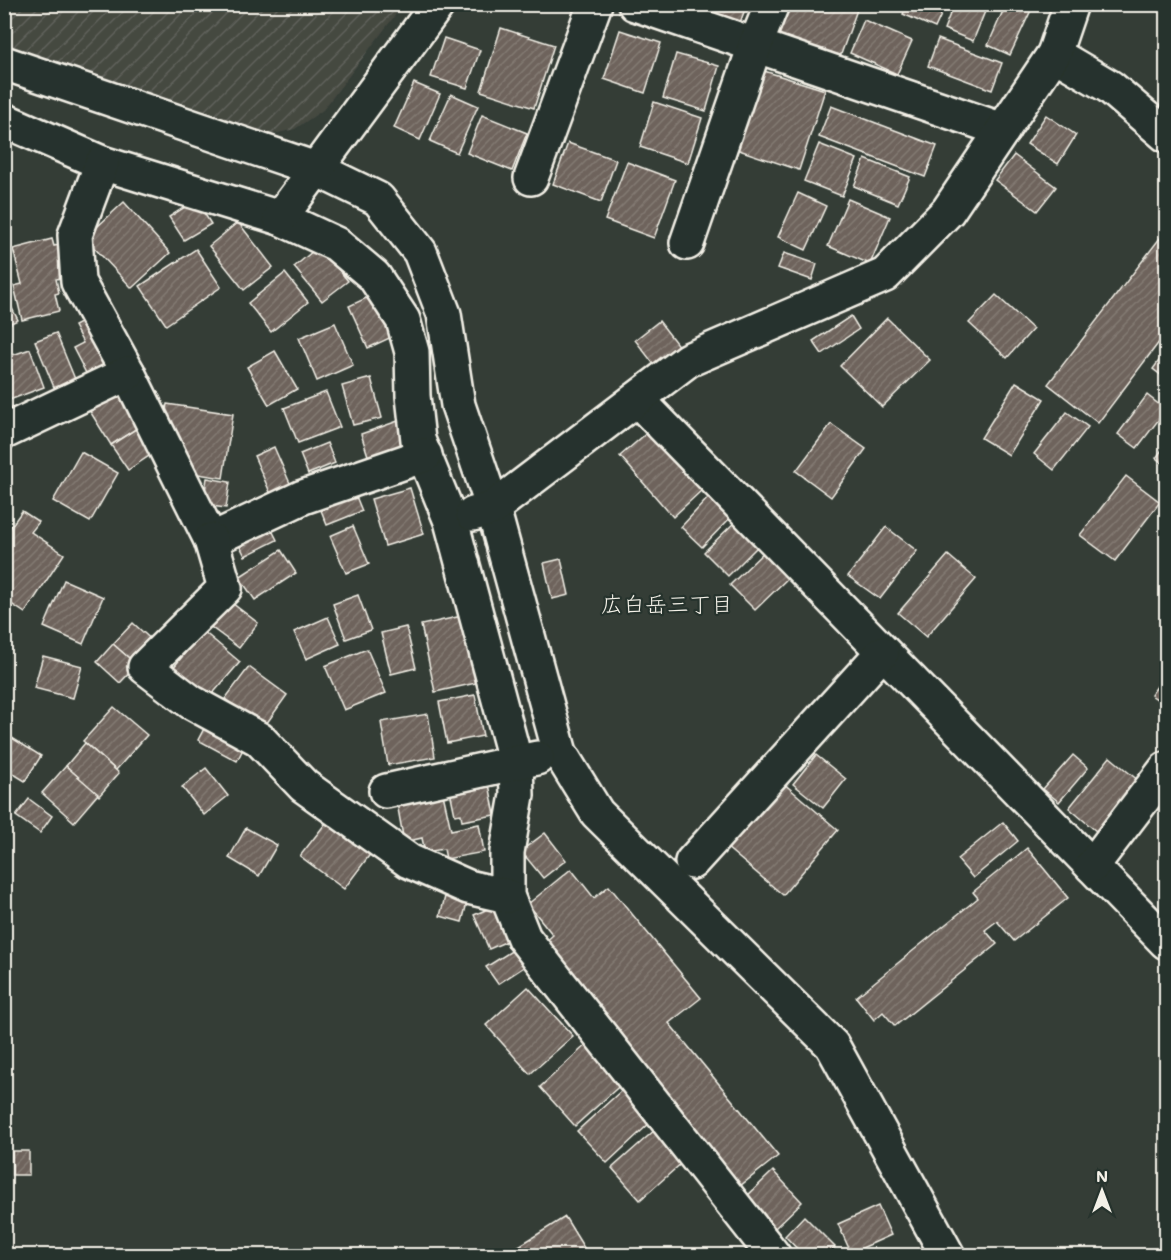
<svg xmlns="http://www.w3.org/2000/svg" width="1171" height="1260" viewBox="0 0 1171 1260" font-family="Mali,'Klee One',sans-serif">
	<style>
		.industrial { fill: url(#industrial-furrows) }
		.building { fill: url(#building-hatch); stroke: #f4f1e8; stroke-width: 1.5 }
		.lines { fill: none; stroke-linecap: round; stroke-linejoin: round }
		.minor-casing { stroke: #f4f1e8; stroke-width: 38 }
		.minor { stroke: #26332d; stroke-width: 33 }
		.labels { text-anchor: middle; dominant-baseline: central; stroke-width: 4.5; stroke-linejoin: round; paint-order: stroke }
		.neighbourhood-label { font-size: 22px; fill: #f4f1e8; stroke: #26332d }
	</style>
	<defs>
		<pattern id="industrial-furrows" width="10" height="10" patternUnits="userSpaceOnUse" patternTransform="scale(1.5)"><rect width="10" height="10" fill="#454841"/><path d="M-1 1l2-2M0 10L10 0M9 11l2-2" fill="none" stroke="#60635c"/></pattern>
		<pattern id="building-hatch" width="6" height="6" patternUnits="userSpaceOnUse" patternTransform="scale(1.5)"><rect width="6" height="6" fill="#6e635b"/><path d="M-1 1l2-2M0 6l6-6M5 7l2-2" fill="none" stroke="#837a73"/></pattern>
	</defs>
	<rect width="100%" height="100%" fill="#343d36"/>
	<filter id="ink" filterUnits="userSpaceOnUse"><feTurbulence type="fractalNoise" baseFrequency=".0167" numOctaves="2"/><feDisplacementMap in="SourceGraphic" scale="12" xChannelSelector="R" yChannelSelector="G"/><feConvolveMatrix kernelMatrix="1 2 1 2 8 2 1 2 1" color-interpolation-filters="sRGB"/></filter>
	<g filter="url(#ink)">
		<polygon class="industrial" points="5,5 403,5 323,110 295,129 261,137 5,46"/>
		<g class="building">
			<polygon points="700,4 747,4 738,28 697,13"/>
			<polygon points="787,4 850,4 858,7 840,57 776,35"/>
			<polygon points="907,4 946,4 935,28 903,14"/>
			<polygon points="954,4 988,4 973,41 944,29"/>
			<polygon points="1006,4 1025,4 1032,8 1010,55 988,45"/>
			<polygon points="864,20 912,41 897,74 850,53"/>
			<polygon points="501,28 554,45 534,108 481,91"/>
			<polygon points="620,30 661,43 645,93 604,79"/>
			<polygon points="444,38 480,50 467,88 431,77"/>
			<polygon points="938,39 1002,63 992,90 928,66"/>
			<polygon points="676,54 719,66 706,111 663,98"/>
			<polygon points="761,70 825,90 799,170 736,149"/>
			<polygon points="414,83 440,94 420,140 394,128"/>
			<polygon points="451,94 478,106 457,153 430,141"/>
			<polygon points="654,102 702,118 688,163 640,147"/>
			<polygon points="831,106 937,146 925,177 819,137"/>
			<polygon points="482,115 527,133 512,171 467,153"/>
			<polygon points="1046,115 1076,135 1058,164 1027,144"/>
			<polygon points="568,143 616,160 601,202 553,184"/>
			<polygon points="819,144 857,159 842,196 804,181"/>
			<polygon points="1014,155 1056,187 1037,211 995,180"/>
			<polygon points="865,159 910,177 898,204 854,186"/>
			<polygon points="627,162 675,180 654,238 605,220"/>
			<polygon points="798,193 826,206 806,250 778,237"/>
			<polygon points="848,199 890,217 870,264 828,246"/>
			<polygon points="196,200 211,224 184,240 169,217"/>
			<polygon points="124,202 170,253 132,288 85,238"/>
			<polygon points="238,222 273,267 244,290 209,246"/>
			<polygon points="1160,238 1166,243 1166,333 1098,423 1048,384"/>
			<polygon points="52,239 54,246 63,244 71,276 56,279 59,293 55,294 59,311 22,320 14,286 22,284 13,249"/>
			<polygon points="319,246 348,281 322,301 294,267"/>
			<polygon points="196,249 221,287 166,325 140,286"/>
			<polygon points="784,253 817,264 812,280 778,268"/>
			<polygon points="285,273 308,302 271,332 248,303"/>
			<polygon points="4,293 18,320 4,326"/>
			<polygon points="375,294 394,336 368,348 349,306"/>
			<polygon points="996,295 1033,329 1007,358 969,323"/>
			<polygon points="93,316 117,362 88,377 73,348 83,343 74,326"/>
			<polygon points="851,316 859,329 822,354 813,341"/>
			<polygon points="887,318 930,360 882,407 840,366"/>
			<polygon points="659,321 680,348 656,367 635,340"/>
			<polygon points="335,323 353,365 317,381 299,338"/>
			<polygon points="56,333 77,384 56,392 35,341"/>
			<polygon points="30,349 44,387 7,401 4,358"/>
			<polygon points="275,351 297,389 269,405 247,367"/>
			<polygon points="1166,351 1166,379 1153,369"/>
			<polygon points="371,378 382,418 353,425 342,386"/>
			<polygon points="1016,382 1044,399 1009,455 981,438"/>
			<polygon points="116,385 142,425 111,445 86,405"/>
			<polygon points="326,392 340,427 298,443 284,408"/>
			<polygon points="1147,395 1166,410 1137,448 1118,434"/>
			<polygon points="167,404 233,414 223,478 179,471 162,435"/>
			<polygon points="1067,412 1088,427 1054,470 1034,454"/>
			<polygon points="398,421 409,453 371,465 361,434"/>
			<polygon points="831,424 866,449 831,497 796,471"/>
			<polygon points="142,425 158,450 128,470 111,445"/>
			<polygon points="649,431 702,490 673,517 620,456"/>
			<polygon points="327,443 335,463 308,474 300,454"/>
			<polygon points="1166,444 1166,466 1156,458"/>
			<polygon points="274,447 293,490 273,499 254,456"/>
			<polygon points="81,452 118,473 90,522 53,501"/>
			<polygon points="1126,476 1160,502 1115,561 1080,535"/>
			<polygon points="207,478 230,482 226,508 203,505"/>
			<polygon points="410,488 424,534 385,546 371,499"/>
			<polygon points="353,489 362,511 327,525 318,503"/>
			<polygon points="708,498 730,518 702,547 681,527"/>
			<polygon points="22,511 39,522 31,532 64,554 25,613 4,599 4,566 8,560 4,557 4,536"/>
			<polygon points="736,521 760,544 728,576 704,552"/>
			<polygon points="270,526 277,540 245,556 238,542"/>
			<polygon points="353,526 369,564 346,573 330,536"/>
			<polygon points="886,527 917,551 880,599 848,576"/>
			<polygon points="768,548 792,574 755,610 730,585"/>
			<polygon points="281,550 296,573 255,600 239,577"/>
			<polygon points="948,555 976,579 926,637 898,613"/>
			<polygon points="561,559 569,595 552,599 544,563"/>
			<polygon points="64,580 103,597 83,644 44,627"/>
			<polygon points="358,595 371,630 346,639 333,604"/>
			<polygon points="224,597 258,623 239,648 204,622"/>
			<polygon points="462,616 476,683 435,692 421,625"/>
			<polygon points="328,617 340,644 306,659 294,632"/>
			<polygon points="133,623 156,644 137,665 113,644"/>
			<polygon points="406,627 416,668 391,674 381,633"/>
			<polygon points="203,631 240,662 209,698 173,668"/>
			<polygon points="113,644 137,665 120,683 97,662"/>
			<polygon points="367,649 386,693 344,710 325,666"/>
			<polygon points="43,656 82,666 73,698 34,688"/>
			<polygon points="249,667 287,695 264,727 225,699"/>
			<polygon points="1166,673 1166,705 1151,695"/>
			<polygon points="475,695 483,736 447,743 439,702"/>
			<polygon points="114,707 147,735 116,770 83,741"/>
			<polygon points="428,714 435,757 388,765 381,722"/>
			<polygon points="209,719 248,739 237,761 198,740"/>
			<polygon points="4,733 41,756 25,781 4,768"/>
			<polygon points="85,743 119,773 99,796 66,766"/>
			<polygon points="816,755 846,779 823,808 793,784"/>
			<polygon points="1073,755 1088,768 1059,802 1043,789"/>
			<polygon points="1110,757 1145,786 1103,837 1069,808"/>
			<polygon points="66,766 98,794 74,822 42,793"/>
			<polygon points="206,768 228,796 204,815 182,787"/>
			<polygon points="782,782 838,830 783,895 726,847"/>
			<polygon points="489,784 495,815 462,821 461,814 455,815 450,791"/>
			<polygon points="443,794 451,830 479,824 484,852 446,859 444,849 425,852 422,838 404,842 397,803"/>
			<polygon points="29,799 52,816 40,833 16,816"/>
			<polygon points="332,815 375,848 344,889 300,856"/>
			<polygon points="1003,822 1018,841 973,878 957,859"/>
			<polygon points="246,828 277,845 259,876 229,858"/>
			<polygon points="545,833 566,860 543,878 521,851"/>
			<polygon points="1027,848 1068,898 1014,941 997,921 985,930 997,944 895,1026 883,1012 874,1020 856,997 978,898 973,892"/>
			<polygon points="571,869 594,898 609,886 701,998 669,1023 778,1156 740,1186 542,945 553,935 528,904"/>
			<polygon points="447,889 469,895 462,922 440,916"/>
			<polygon points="497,905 512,939 489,949 474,915"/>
			<polygon points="513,950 524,967 498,984 486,967"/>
			<polygon points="528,987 573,1036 530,1074 486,1025"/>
			<polygon points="589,1042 625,1081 575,1126 540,1087"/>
			<polygon points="622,1090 652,1121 607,1163 577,1131"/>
			<polygon points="656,1129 684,1161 640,1200 612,1168"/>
			<rect x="12" y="1151" width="17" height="24"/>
			<polygon points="773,1171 802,1202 775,1228 746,1197"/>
			<polygon points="878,1206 891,1235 851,1253 838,1224"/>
			<polygon points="804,1216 835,1247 827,1256 804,1256 785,1236"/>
			<polygon points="565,1217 589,1256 503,1256"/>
		</g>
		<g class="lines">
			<g class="minor-casing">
				<g id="minor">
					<polyline points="635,4 1003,130"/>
					<polyline points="1054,54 1110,87 1166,135"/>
					<polyline points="4,63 316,169 378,199 420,252 444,314 458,405 493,508 560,753 597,813 832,1045 948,1256"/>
					<polyline points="4,120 102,163 280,218 336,244 374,276 403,320 412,352 413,396 418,440 451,521 516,763 517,795 507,852 507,896 524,938 774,1256"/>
					<polyline points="102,163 75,235 78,282 128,373 211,540 303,497 425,455"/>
					<polyline points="531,178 595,4"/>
					<polyline points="280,218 438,4"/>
					<polyline points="687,243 755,46 772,4"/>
					<polyline points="637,399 1166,942"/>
					<polyline points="4,432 128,373"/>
					<polyline points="473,514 493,508 688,360 885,275 948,211 1054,54 1071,4"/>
					<polyline points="211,540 225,588 145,667 191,702 259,739 304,786 409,861 468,887 507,896"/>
					<polyline points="386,791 537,758"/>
					<polyline points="692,862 882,653"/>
					<polyline points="1092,866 1166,769"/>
				</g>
			</g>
			<use href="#minor" class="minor"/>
		</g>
	</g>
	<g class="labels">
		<g class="neighbourhood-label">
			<text x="667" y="603">広白岳三丁目</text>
		</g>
	</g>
	<rect width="1171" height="1260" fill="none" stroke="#26332d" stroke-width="24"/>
	<rect x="12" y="12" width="1147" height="1236" fill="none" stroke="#f4f1e8" stroke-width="2" filter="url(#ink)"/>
	<g transform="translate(1102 1191)" stroke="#26332d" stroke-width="4.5" paint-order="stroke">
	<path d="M0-4.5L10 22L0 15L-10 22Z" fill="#f4f1e8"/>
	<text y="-9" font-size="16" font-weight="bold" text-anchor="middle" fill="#f4f1e8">N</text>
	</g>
</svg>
